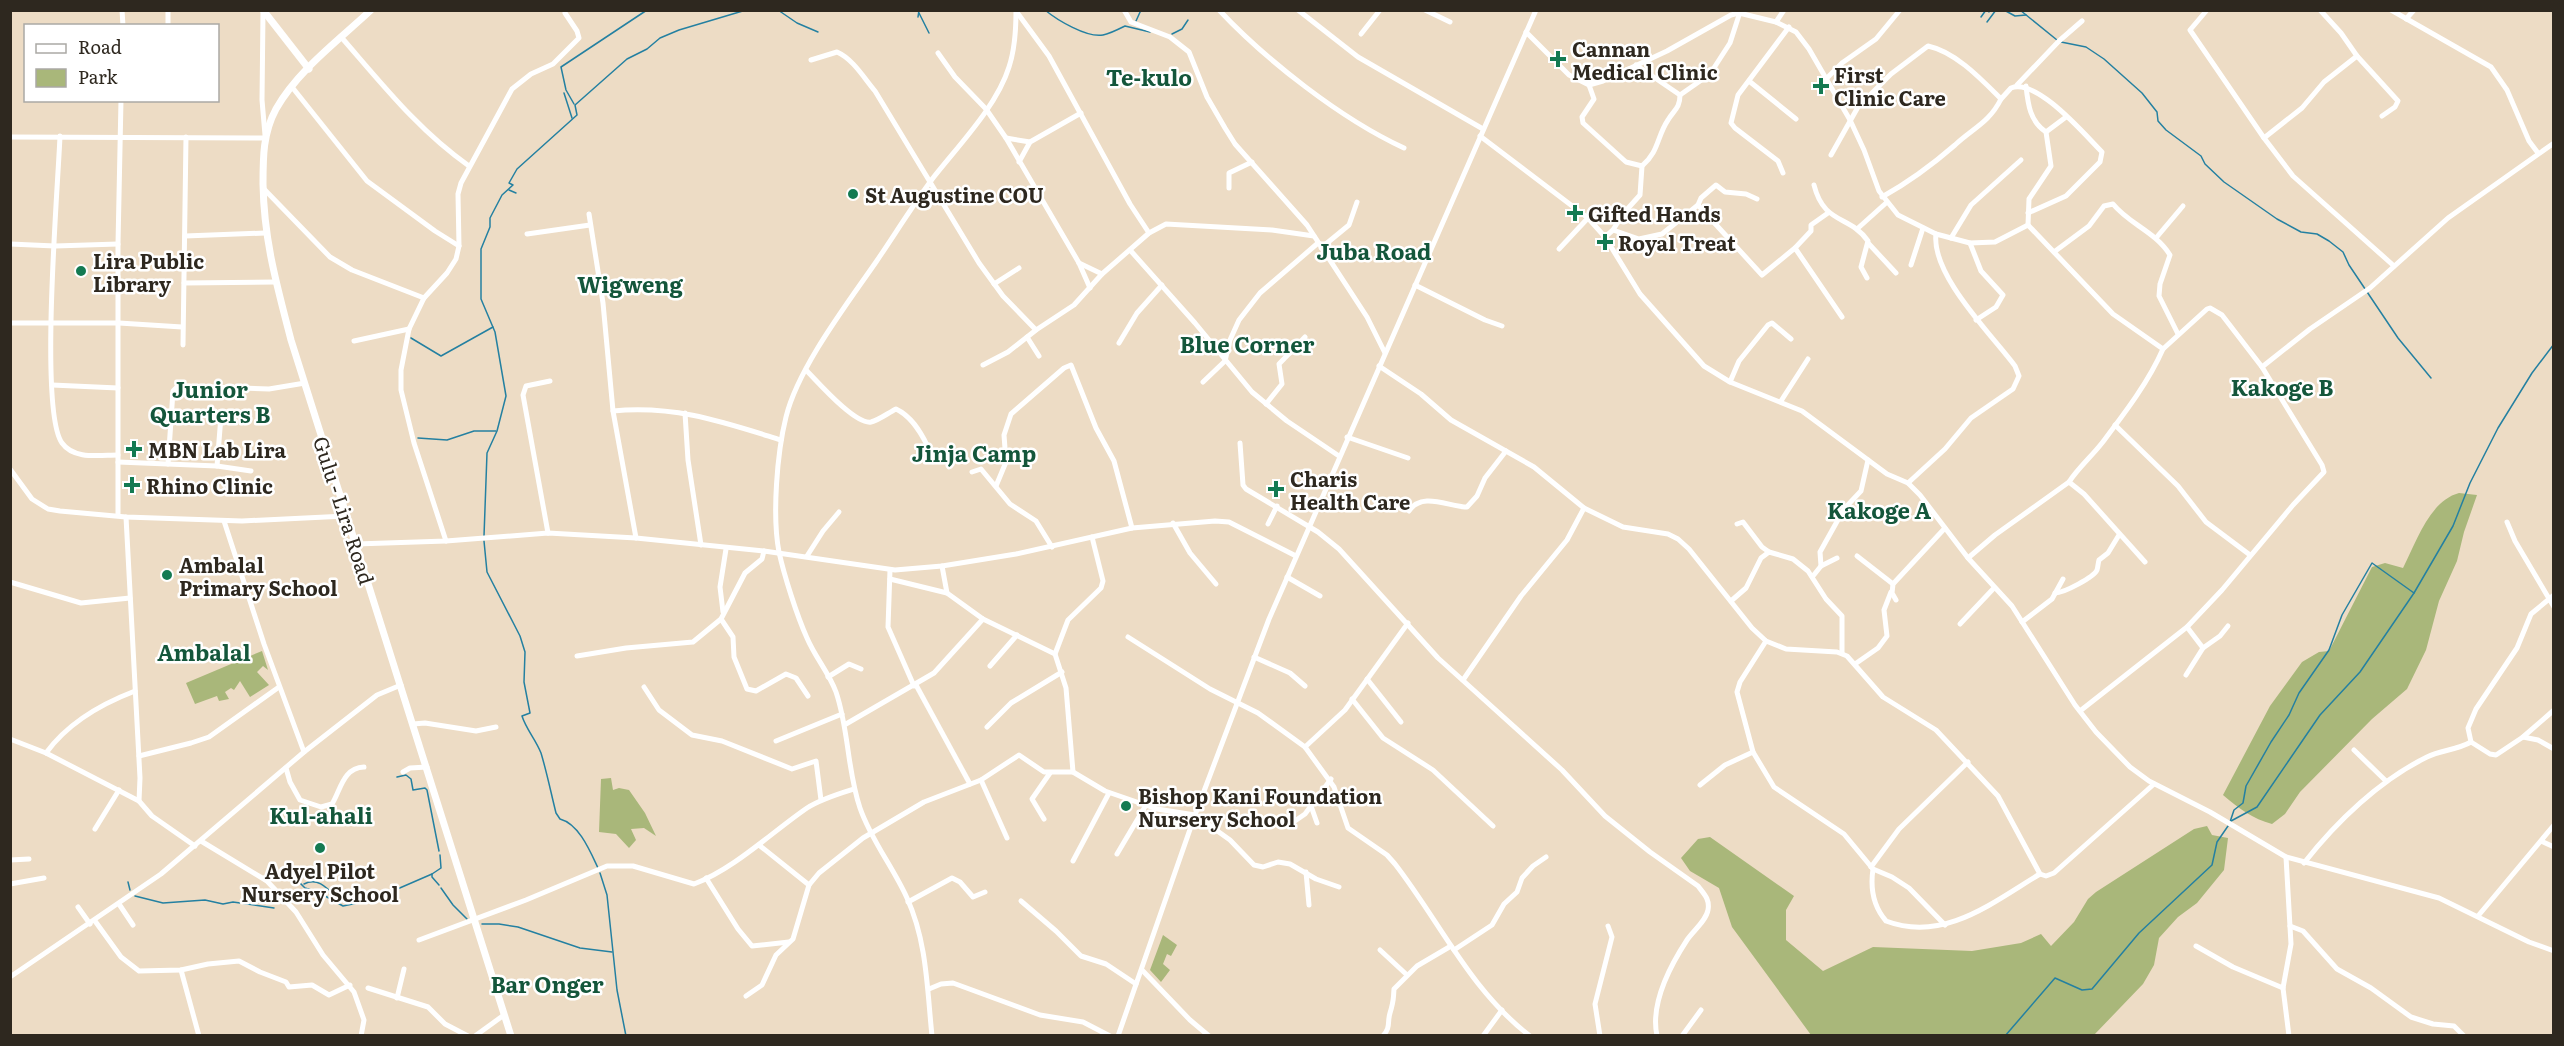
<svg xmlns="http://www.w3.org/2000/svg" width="2564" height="1046" viewBox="0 0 2564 1046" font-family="Literata,serif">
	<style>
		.green { fill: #a9b77a }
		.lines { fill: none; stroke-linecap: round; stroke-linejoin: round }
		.stream { stroke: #2480a1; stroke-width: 1.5 }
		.minor { stroke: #fff; stroke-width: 5 }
		.major { stroke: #fff; stroke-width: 7 }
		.poi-dot { fill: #147a52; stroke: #fff; stroke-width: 2 }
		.labels { text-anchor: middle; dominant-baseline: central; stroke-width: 5; stroke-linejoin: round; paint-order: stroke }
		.poi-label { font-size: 20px; font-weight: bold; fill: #2e281f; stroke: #fff; text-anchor: start }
		.street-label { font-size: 20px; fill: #2e281f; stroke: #fff }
		.quarter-label { font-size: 22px; font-weight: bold; fill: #14563b; stroke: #fff }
	</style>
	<rect width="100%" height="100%" fill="#eddcc5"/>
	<g class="green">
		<path d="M 2459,493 L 2477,495 L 2464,532 L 2457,561 L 2439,601 L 2426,650 L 2407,689 L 2372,719 L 2300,792 L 2285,814 L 2272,824 C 2253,819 2238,808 2223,795 L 2270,706 L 2302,662 L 2319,652 L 2329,651 L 2372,567 L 2385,563 L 2403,568 C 2416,543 2429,501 2459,493 Z"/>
		<polygon points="262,651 268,670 263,666 257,672 269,685 250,697 240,681 234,690 231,688 225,692 229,699 219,701 217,696 195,704 186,683"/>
		<polygon points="611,778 613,790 619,788 629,790 645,813 656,836 644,828 631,829 636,840 629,848 616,834 599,832 601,779"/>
		<polygon points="2207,826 2212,835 2228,838 2224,870 2197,903 2178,917 2159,938 2154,965 2143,984 2094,1035 1811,1035 1732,927 1719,888 1690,871 1681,858 1698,839 1710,837 1794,896 1786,910 1786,940 1823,971 1873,947 1972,951 2021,943 2041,934 2051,946 2074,922 2088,899 2096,892 2194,829"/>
		<polygon points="1163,935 1177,945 1171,956 1167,954 1163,964 1170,970 1161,982 1150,970"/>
	</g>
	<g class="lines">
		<g class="stream">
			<polyline points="778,10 797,23 818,32"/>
			<polyline points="966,10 976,10"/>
			<path d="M 1045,10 C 1057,20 1087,38 1103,35 C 1109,34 1119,29 1125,26 L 1150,32"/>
			<polyline points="2004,10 2015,16 2026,15"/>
			<polyline points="2020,10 2057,40"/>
			<polyline points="1989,12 1990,10"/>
			<polyline points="919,13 929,33"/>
			<polyline points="918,17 919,10"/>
			<polyline points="1981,17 1986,10"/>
			<polyline points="1136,21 1141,10"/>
			<polyline points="1987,22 1996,10"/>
			<polyline points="1172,34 1182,29 1188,20"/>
			<polyline points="2061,42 2086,47 2104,59 2142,93 2157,112 2158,121 2166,130 2201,156 2205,164 2224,182 2277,219 2301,232 2317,234 2329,241 2343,252 2349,265 2398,338 2431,378"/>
			<polyline points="564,93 572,118"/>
			<polyline points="574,104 566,90 561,67 647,10"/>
			<polyline points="509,190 516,193"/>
			<polyline points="411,338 441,356 493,327"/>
			<polyline points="418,438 447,440 474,431 496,431"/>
			<polyline points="484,536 487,453 497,431 506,396 495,332 481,299 481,249 490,227 490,218 502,195 513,185 509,183 517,169 577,115 575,105 627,59 647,49 660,38 679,30 746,10"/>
			<path d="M 484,541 L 487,572 L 520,636 L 525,652 L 524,682 L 530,713 L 522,716 C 526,729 536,740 541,753 C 547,773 551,793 556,813 L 560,819 C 579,824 590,851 598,868"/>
			<polyline points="397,777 406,775 411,779 413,790 425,788 427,790 439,851"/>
			<polyline points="2231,821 2257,807 2320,715 2360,672 2414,593"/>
			<polyline points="2230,822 2234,810 2243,803 2246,786 2271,742 2289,715 2299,693 2329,650 2342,615 2372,563 2414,593 2453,526 2470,483 2498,428 2532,373 2554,344"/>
			<polyline points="282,870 292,875 305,888 318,892 343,906 372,900 432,874"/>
			<polyline points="600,873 607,895 617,990 626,1036"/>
			<polyline points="128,882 130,890"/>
			<path d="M 304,884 C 318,877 327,888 337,898 L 337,901"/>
			<polyline points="439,885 432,877 432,874 441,868 440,855"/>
			<polyline points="441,888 453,905 467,919"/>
			<polyline points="135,896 163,903 205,900 223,904 233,902 274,908"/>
			<polyline points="482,924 499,924 518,927 580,948 612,952"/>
			<polyline points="2005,1036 2055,978 2082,990 2092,989 2139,933 2212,865 2217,842 2228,826"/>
		</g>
		<g class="minor">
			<polyline points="122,10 123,26"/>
			<polyline points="168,10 168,26"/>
			<polyline points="1124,10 1131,22 1170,37 1189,52 1207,97 1225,128 1235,144 1307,225 1367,317 1385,353"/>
			<path d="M 1219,10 C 1266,60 1341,119 1404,148"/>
			<polyline points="1298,10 1358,57 1483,129"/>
			<polyline points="1425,10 1450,22"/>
			<polyline points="2207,10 2190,30 2264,138 2293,176 2394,266"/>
			<polyline points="2320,10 2341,33 2357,56 2398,101 2395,107 2382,116"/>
			<polyline points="2391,10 2491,67 2507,90 2529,141 2538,153"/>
			<polyline points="1016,11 1049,56 1130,204 1149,233"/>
			<polyline points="263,13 262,100 265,135"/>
			<polyline points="2406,19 2414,10"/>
			<polyline points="1776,22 1784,10"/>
			<polyline points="1526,32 1569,75 1589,85 1603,81 1667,51 1731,15 1739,13 1776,22 1796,32 1809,49 1850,120 1864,150 1879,191 1898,215 1936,234 1970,243 1995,242 2028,225 2113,314 2163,349 2207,309 2210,308 2222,315 2262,367 2322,465 2324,472 2293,505 2222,590 2187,627 2080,711"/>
			<polyline points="1361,34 1380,10"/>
			<path d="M 342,38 C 382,84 419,131 469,166"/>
			<polyline points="938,53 955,77 986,109 1006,138 1079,263 1090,288"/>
			<path d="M 811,60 L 837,52 C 853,59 864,78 875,91 L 979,263 L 1003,296 L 1036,330 L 1074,305 L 1102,274 L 1149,233 L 1166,224 L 1272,230 L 1314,236"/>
			<polyline points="1825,80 1842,63 1876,39 1900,10"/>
			<polyline points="1749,81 1796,119"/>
			<path d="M 1589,85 L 1594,99 L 1582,117 L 1583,123 L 1626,162 L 1642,166 C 1659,152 1657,136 1668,120 C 1674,110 1680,108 1680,95 L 1636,65"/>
			<polyline points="2017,85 2059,41 2082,21"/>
			<path d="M 2026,86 C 2028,105 2030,121 2046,132 L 2066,117"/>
			<polyline points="292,87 367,181 435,231 459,246"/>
			<polyline points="1680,95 1710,74 1730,43 1740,12"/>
			<path d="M 2001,99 L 2011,88 C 2037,78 2084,134 2102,152 L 2100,162 L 2066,196 L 2028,213"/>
			<path d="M 60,136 C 58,187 39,411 62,443 C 74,460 100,455 118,455"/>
			<polyline points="1480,136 1588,218 1605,237 1640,294 1704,366 1730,382 1802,411 1887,474 1908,483 1920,495 1968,558 2012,606 2075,705 2096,732 2130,767 2149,781 2210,812 2286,857 2439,898 2529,942 2554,951"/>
			<polyline points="10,137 264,138"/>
			<polyline points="1006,138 1030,142"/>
			<polyline points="2264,138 2302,108 2324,82 2357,56"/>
			<path d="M 1831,155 L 1858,107 L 1891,74 L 1928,46 C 1956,52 1982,80 2001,99 C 1989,123 1973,128 1955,145 C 1932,165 1909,182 1882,197"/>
			<polyline points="1019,162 1030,142 1081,113"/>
			<polyline points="1783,173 1778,161 1735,128 1731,123 1738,95 1789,27"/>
			<path d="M 1814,185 C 1824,225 1850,215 1868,241 L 1861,267 L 1867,278"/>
			<polyline points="263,188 330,257 352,270 424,298"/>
			<polyline points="1229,188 1229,173 1252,162"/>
			<polyline points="1698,205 1701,198 1716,185 1725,192 1746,194 1757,199"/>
			<polyline points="589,214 603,303 613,411 636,538"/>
			<polyline points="2028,225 2029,199 2051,166 2046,132"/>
			<polyline points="1857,229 1886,203"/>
			<polyline points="1613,230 1639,239 1662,234 1698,205 1762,275 1795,248 1842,317"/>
			<polyline points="527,234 590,225"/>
			<polyline points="185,236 265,233"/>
			<polyline points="1605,237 1613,230 1622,215 1640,195 1642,166"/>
			<polyline points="1951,238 1971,205 2021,160"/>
			<polyline points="2156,238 2183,206"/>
			<polyline points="1970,243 1981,271 2003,295 1996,307 1976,320"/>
			<polyline points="10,244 55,246 118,244"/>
			<polyline points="1869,244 1896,273"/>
			<polyline points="1321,248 1349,225 1357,202"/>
			<polyline points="1795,248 1811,231 1811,225 1828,213"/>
			<polyline points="1559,249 1588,218"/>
			<polyline points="1130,250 1195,323 1252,392 1287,421 1339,456"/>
			<path d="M 2054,252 L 2089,226 L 2104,206 L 2113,204 C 2129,224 2156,232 2170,255 L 2160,284 L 2159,296 L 2178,334"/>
			<polyline points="1079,263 1102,274"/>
			<polyline points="1911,265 1923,228"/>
			<polyline points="184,283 275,282"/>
			<polyline points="994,284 1019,268"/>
			<polyline points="1415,285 1485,320 1502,326"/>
			<polyline points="10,323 119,323 182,327"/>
			<polyline points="1027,337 1039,356"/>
			<polyline points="354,341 409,329"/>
			<polyline points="1119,343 1137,313 1162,285"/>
			<polyline points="183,345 186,137"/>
			<polyline points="983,365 1008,352 1036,330"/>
			<polyline points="1379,366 1421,394 1451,420 1534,467 1584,508 1623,527 1668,534 1678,539 1689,549 1752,628 1766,641 1786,649 1837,652 1847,656 1883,697 1936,730 1998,796 2040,874"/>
			<polyline points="2262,367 2310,329 2370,288 2448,218 2554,143"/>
			<path d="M 806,370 C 817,381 855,425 871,422 C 879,420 888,413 896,409 C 911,416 920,431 927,445"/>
			<polyline points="1203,382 1225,361 1230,340 1239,320 1260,293 1318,243"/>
			<polyline points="1730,382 1739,361 1768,325 1772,323 1791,339"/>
			<polyline points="52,385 118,388"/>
			<polyline points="1781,401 1808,359"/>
			<polyline points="1266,404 1282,384 1279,364 1305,337"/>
			<path d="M 613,411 C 675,405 723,422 781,440"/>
			<polyline points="685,413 688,460 701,545"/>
			<polyline points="2115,425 2178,486 2206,522 2250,555"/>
			<polyline points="1347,437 1408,458"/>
			<path d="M 1240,443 L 1243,485 L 1246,489 L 1318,532 L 1339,549 L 1438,658 L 1562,770 L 1605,816 L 1650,852 L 1698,886 C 1704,894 1710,899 1708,910 C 1706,921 1693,931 1687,940 C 1670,966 1650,1004 1657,1036"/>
			<polyline points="118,462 217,466 251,471"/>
			<polyline points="168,464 173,391 178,386 269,389 305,383"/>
			<polyline points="217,466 221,416"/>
			<polyline points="10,469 32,499 48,509 60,511 126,517 242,521 346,516"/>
			<polyline points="972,472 981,469 1010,504 1036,521 1052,547"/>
			<polyline points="2069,482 2084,494 2145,562"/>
			<path d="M 1908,483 L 1945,449 L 1971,418 L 2013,389 L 2019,376 L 2015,366 C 1992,335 1931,275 1936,234"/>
			<polyline points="996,486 1006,462 1004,435 1011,414 1064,368 1071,365 1096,428 1114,461 1132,528"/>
			<path d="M 1409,511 C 1422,491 1449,507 1467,507 L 1477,496 L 1485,478 L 1506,451"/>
			<polyline points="118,515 118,244 121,100"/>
			<polyline points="126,517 140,778 139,801 152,816 195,846"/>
			<polyline points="224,521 264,644 304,752"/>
			<polyline points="2507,522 2515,541 2554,607"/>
			<polyline points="1173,523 1190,553 1216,584"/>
			<polyline points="1268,524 1277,506"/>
			<polyline points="1737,524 1743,522 1762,547 1769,552"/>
			<polyline points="548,533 523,395 526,386 550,381"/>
			<polyline points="446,541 414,443 401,390 401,370 409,329 424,298 447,273 456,259 459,246 458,194 461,183 512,89 531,74 553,64 579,38 577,31 565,13"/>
			<polyline points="356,544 446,541 548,533 636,538 764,551 895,570 942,566 1016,554 1132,528 1215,521 1229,522 1296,556"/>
			<polyline points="807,556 823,531 839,512"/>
			<polyline points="1857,556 1893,584"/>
			<path d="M 1968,558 L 1995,535 L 2069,482 C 2078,468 2091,457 2102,443 C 2124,414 2148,383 2163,349"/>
			<polyline points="942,566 947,593"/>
			<polyline points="1821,566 1820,552 1825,543 1844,509 1861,491 1868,460"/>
			<polyline points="890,570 888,627 914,686"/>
			<polyline points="1813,576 1821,566 1837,558"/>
			<polyline points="1287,577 1320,596"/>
			<polyline points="890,579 947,593 983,619 1055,654 1066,688 1073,772"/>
			<polyline points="10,582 81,603 130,598"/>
			<path d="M 2055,593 C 2064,593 2094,577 2097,570 C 2098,567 2098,563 2099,560 L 2108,553 L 2119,535"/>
			<polyline points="1896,600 1892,593 1893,584 1945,528"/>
			<polyline points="1731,601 1746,588 1761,558 1769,552 1793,559 1808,571 1826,599 1842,616 1842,653"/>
			<polyline points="723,612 720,587 726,549"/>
			<polyline points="721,619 733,637 734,657 747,689 756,691 786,674 796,678 808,696"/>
			<polyline points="2022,622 2052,599 2063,579"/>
			<polyline points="1960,624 1994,588"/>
			<path d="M 1128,637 L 1210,689 L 1258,713 L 1305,747 L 1334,787 L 1348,828 L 1387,855 L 1395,864 C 1440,922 1470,990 1530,1036"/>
			<polyline points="1766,641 1740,682 1737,692 1753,752 1774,787 1844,834 1873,869 1892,877 1909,888 1945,925"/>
			<polyline points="2203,648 2220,636 2228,626"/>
			<polyline points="1055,654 1068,620 1101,588 1103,581 1092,537"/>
			<polyline points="577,656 626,648 693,642 721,619 745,573 762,559 764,551"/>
			<polyline points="1254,657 1290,673 1305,686"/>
			<polyline points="1855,664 1878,648 1887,636 1884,610 1891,592"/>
			<polyline points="990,666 1017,635"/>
			<polyline points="2186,675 2203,648 2187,627"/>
			<polyline points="828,677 849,664 861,669"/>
			<polyline points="1367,679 1401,722"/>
			<polyline points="1463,680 1521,596 1567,540 1584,508"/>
			<polyline points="916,685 970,784"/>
			<polyline points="644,687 659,710 692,735 722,741 792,769 816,761 821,800"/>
			<polyline points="1352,699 1383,738 1433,770 1493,826"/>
			<polyline points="413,724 425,723 476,731 496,727"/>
			<polyline points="846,724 934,673 983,619"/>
			<polyline points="987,727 1011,703 1062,672"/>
			<polyline points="2523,737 2554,710"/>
			<polyline points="10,739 46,753 139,801"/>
			<polyline points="776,741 842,714"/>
			<polyline points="2471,742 2490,754 2496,755 2523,737 2538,740 2554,749"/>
			<polyline points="1305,747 1345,710 1408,623"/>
			<polyline points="2354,750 2386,781"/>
			<path d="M 46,753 C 67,724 101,704 135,691"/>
			<polyline points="139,756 191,743 209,737 279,687"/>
			<path d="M 286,768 L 290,782 L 300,800 L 321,807 L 332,804 C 341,789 343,768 364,767"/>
			<polyline points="403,772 410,768 427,767"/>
			<polyline points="981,780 1007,838"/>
			<polyline points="1700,785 1725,765 1753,752"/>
			<polyline points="1311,806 1317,823"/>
			<polyline points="1044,819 1032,799 1050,773"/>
			<polyline points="1292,823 1305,814 1331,779"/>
			<polyline points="95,829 119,790"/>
			<polyline points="201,841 267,881 296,912 323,955 354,992 364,1020 361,1036"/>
			<polyline points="2541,841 2554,847"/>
			<polyline points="759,845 809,885"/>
			<polyline points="1117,854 1146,805"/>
			<polyline points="2286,857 2291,944 2283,988 2289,1036"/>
			<polyline points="10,860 29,859"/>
			<polyline points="1073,861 1109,793"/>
			<path d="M 2304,863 C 2337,821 2380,780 2427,757 C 2441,750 2457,750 2471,742 L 2468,728 L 2476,709 L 2517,648 L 2531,614 L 2554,595"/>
			<polyline points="1871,867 1899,829 1968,762"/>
			<path d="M 1873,869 C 1870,889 1873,906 1886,921 C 1944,943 1993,902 2040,874 L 2046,876 L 2054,873 L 2154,784"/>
			<polyline points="1306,872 1309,905"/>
			<polyline points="706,878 738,929 752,946 789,942"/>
			<polyline points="10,884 44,878"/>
			<polyline points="1021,901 1056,931 1081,956 1106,964 1136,984"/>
			<polyline points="908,902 952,878 960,882 973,897 985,892"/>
			<polyline points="119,904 133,925"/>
			<polyline points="78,907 90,924"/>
			<polyline points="2478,916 2554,825"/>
			<polyline points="95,921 121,957 139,971 181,970 208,964 239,961 260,972 286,982 289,987 312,985 329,995 350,985"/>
			<polyline points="2290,926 2303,931 2337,969 2371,988 2411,1017 2433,1024 2454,1026 2464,1036"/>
			<path d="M 419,940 L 526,900 L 607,866 L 633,866 L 694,884 C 734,869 772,832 807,808 C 821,799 838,794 854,789"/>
			<polyline points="2196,946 2233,967 2283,988"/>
			<polyline points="1380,950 1407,975"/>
			<polyline points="1454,950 1492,925 1504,904 1517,892 1522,878 1533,866 1546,857"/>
			<polyline points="181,970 199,1036"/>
			<polyline points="1142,970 1190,1020 1209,1036"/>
			<polyline points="10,977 161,874 304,752 377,695 401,685"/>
			<polyline points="368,988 428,1007 445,1024 468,1036"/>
			<polyline points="929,989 941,984 953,983 1040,1015 1083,1022 1110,1036"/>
			<polyline points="746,996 762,985 776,955 793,939 809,885 819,873 863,838 924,802 981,780 1019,755 1044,772 1073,772 1105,791 1157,809 1195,815 1230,840 1254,865 1263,867 1278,862 1290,864 1316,879 1339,887"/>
			<polyline points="397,998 404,969"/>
			<polyline points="475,1036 504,1015"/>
			<path d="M 932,1036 C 927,988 927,942 907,898 C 893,867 871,840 860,808 C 847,770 849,730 836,692 C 829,673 815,657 807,638 C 797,616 784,575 779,552 C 772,516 777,453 786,417 C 798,368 847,304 876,262 C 895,234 913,205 933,178 C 958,146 997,106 1009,67 C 1015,49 1016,30 1016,11"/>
			<polyline points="1118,1036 1195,815 1269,619 1536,10"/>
			<path d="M 1383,1036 C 1391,1027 1387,1023 1390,1013 C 1394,1000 1393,1002 1394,989 L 1417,966 L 1451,946"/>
			<polyline points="1483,1036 1502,1010"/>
			<polyline points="1600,1036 1595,1004 1612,937 1608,926"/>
			<polyline points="1682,1036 1701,1010"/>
		</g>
		<g class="major">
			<polyline points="263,10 309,69"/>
			<path d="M 371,10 C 339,40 298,70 276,109 C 263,133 263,157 263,184 C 264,241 277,286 291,340 L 511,1036"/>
		</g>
	</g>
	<g class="poi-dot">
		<path d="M1555 50h6v6h6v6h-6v6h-6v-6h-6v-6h6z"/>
		<path d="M1818 77h6v6h6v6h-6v6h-6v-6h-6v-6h6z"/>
		<circle cx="853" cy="194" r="6"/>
		<path d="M1572 204h6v6h6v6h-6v6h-6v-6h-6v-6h6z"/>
		<path d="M1602 233h6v6h6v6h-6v6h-6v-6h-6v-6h6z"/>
		<circle cx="81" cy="271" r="6"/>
		<path d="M131 440h6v6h6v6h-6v6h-6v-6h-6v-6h6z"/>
		<path d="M129 476h6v6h6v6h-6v6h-6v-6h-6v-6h6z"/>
		<path d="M1273 480h6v6h6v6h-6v6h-6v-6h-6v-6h6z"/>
		<circle cx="167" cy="575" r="6"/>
		<circle cx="1126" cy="806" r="6"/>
		<circle cx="320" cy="848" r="6"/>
	</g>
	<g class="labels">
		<g class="poi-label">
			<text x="1572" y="48">Cannan<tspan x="1572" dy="23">Medical Clinic</tspan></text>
			<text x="1834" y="74">First<tspan x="1834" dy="23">Clinic Care</tspan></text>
			<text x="865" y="194">St Augustine COU</text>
			<text x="1588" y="213">Gifted Hands</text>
			<text x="1618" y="242">Royal Treat</text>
			<text x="93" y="260">Lira Public<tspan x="93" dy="23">Library</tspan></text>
			<text x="148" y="449">MBN Lab Lira</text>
			<text x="1290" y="478">Charis<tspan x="1290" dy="23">Health Care</tspan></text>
			<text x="146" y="485">Rhino Clinic</text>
			<text x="179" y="564">Ambalal<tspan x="179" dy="23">Primary School</tspan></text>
			<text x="1138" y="795">Bishop Kani Foundation<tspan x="1138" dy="23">Nursery School</tspan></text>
			<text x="320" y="870" text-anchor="middle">Adyel Pilot<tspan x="320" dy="23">Nursery School</tspan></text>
		</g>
		<g class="street-label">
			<text transform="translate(345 510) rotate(72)">Gulu - Lira Road</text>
		</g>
		<g class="quarter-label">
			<text x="1149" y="76">Te-kulo</text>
			<text x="1374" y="250">Juba Road</text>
			<text x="630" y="283">Wigweng</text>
			<text x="1247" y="343">Blue Corner</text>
			<text x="2282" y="386">Kakoge B</text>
			<text x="210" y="388">Junior<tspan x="210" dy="25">Quarters B</tspan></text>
			<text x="974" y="452">Jinja Camp</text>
			<text x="1879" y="509">Kakoge A</text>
			<text x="204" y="651">Ambalal</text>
			<text x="321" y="814">Kul-ahali</text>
			<text x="547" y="983">Bar Onger</text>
		</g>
	</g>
	<rect width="2564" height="1046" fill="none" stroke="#2e281f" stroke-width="24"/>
	<rect x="24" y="24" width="195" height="78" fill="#ffffff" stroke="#aba9a5" stroke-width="1.5"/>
	<rect x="36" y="44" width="30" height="9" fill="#ffffff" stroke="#aba9a5" stroke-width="1.5"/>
	<text x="78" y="54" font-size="18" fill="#2e281f">Road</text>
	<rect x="36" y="69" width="30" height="18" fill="#a9b77a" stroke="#aba9a5" stroke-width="1.5"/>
	<text x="78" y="84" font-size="18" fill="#2e281f">Park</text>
</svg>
